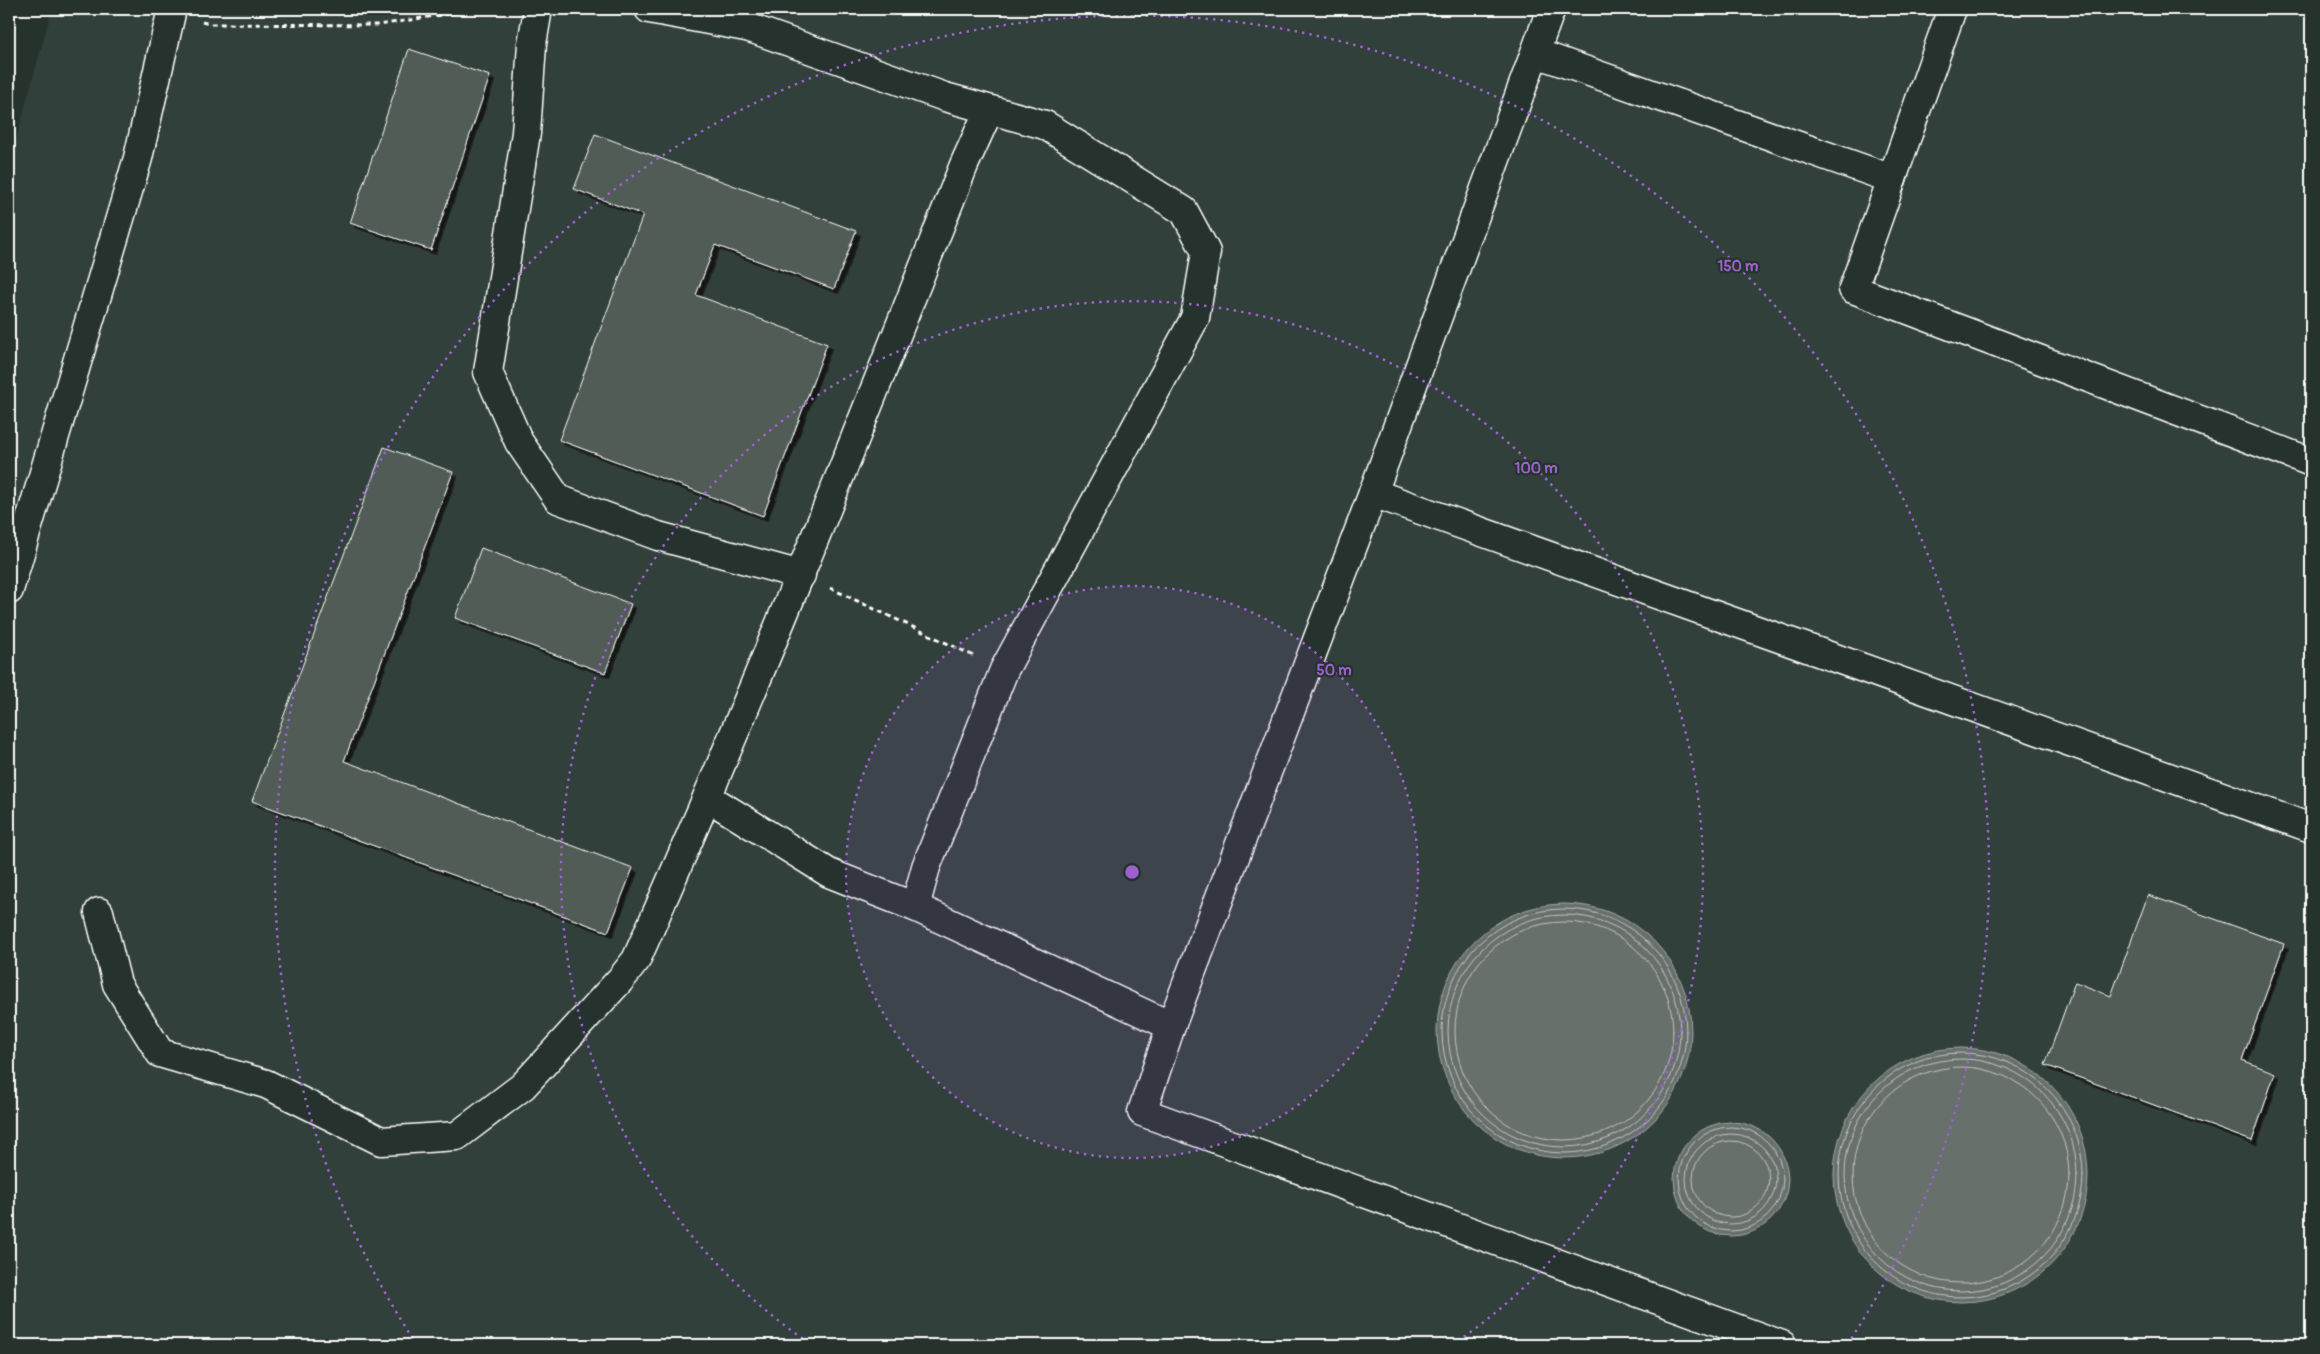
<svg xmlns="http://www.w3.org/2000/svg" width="2320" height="1354" viewBox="0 0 2320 1354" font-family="Pangolin,sans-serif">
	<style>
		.built { fill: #333f3a }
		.water { fill: #67706c; stroke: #a4a9a7 }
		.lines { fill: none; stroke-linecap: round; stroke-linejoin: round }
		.shore { stroke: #c2c6c4; stroke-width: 1 }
		.building { fill: #515c57; stroke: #fff; filter: url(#shadow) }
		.minor-casing { stroke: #fff; stroke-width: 31 }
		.path { stroke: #fff; stroke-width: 3; stroke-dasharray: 5 4; stroke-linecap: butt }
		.minor { stroke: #26332d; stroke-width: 28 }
		.ring { fill: none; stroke: #9c61cf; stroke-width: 2.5; stroke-dasharray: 2.5 5 }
		.centre { fill: #9c61cf; stroke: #26332d; stroke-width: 2.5 }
		.ring-label { font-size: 15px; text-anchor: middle; font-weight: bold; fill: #9c61cf; stroke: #26332d; stroke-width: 4.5; stroke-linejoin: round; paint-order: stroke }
	</style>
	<defs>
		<filter id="shadow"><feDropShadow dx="4.5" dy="4.5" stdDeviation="0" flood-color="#0009"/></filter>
	</defs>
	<rect width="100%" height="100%" fill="#26332d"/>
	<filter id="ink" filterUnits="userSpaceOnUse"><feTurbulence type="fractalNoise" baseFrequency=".02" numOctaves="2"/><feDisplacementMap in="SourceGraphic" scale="10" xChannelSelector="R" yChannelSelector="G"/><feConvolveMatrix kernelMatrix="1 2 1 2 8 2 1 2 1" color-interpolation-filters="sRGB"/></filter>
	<g filter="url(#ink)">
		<polygon class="built" points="52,9 2311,9 2311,1345 9,1345 9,165"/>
		<g class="water">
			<circle cx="1564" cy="1031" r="127"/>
			<circle cx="1961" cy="1175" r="127"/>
			<circle cx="1731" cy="1179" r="57"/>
		</g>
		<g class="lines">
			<g class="shore">
				<circle cx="1564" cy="1031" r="122"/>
				<circle cx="1564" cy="1031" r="116"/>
				<circle cx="1564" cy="1031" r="109"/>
				<circle cx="1961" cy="1175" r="122"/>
				<circle cx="1961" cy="1175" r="116"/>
				<circle cx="1961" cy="1175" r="108"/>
				<circle cx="1731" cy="1179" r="52"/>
				<circle cx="1731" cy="1179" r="45"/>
				<circle cx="1731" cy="1179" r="38"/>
			</g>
		</g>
		<g class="building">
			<polygon points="409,49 490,76 431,250 350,223"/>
			<polygon points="595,134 856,231 834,289 715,245 696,295 827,344 763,516 559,440 643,215 574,189"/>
			<polygon points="384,447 453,472 344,761 633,868 608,932 252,801"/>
			<polygon points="481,548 631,604 605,673 455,618"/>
			<polygon points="2148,895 2284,944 2242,1060 2275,1073 2252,1141 2045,1065 2075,982 2111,996"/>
		</g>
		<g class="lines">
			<g class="minor-casing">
				<g id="minor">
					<polyline points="538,9 532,44 526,133 488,372 519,442 558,499 658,536 801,575"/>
					<polyline points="649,9 746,27"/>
					<polyline points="1551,9 1373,493 1171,1026 1142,1112 1782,1345"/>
					<polyline points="1952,9 1853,289 2311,462"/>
					<polyline points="1536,53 1892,179"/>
					<polyline points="1373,493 2311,828"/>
					<polyline points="9,590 138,158 172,9"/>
					<polyline points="709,798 829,873 915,907 926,867 1004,670 1195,318 1206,252 1184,211 1045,125 945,97 750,28 725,9"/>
					<polyline points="915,907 1171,1026"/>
					<path d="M 99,912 L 117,984 L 160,1053 L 266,1084 L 381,1141 L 457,1136 L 523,1086 L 621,979 L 636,960 C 753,698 858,432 964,165 L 989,110"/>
				</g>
			</g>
			<g class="path">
				<polyline points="202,22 210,24 379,25 478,9"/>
				<polyline points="830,588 974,656"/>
			</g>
			<use href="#minor" class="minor"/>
		</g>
	</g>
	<circle cx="1132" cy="872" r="286" fill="#9c61cf" fill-opacity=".12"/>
	<g class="ring">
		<circle cx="1132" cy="872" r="286"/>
		<path d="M809 1343A571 571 0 1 1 1455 1343"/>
		<path d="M417 1345A857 857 0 1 1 1847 1345"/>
	</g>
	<circle cx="1132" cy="872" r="8" class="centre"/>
	<g class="ring-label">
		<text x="1738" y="271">150 m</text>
		<text x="1536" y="473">100 m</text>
		<text x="1334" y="675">50 m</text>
	</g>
	<rect width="2320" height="1354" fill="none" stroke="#26332d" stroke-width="30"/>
	<rect x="15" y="15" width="2290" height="1324" fill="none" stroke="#fff" stroke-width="2" filter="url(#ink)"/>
</svg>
